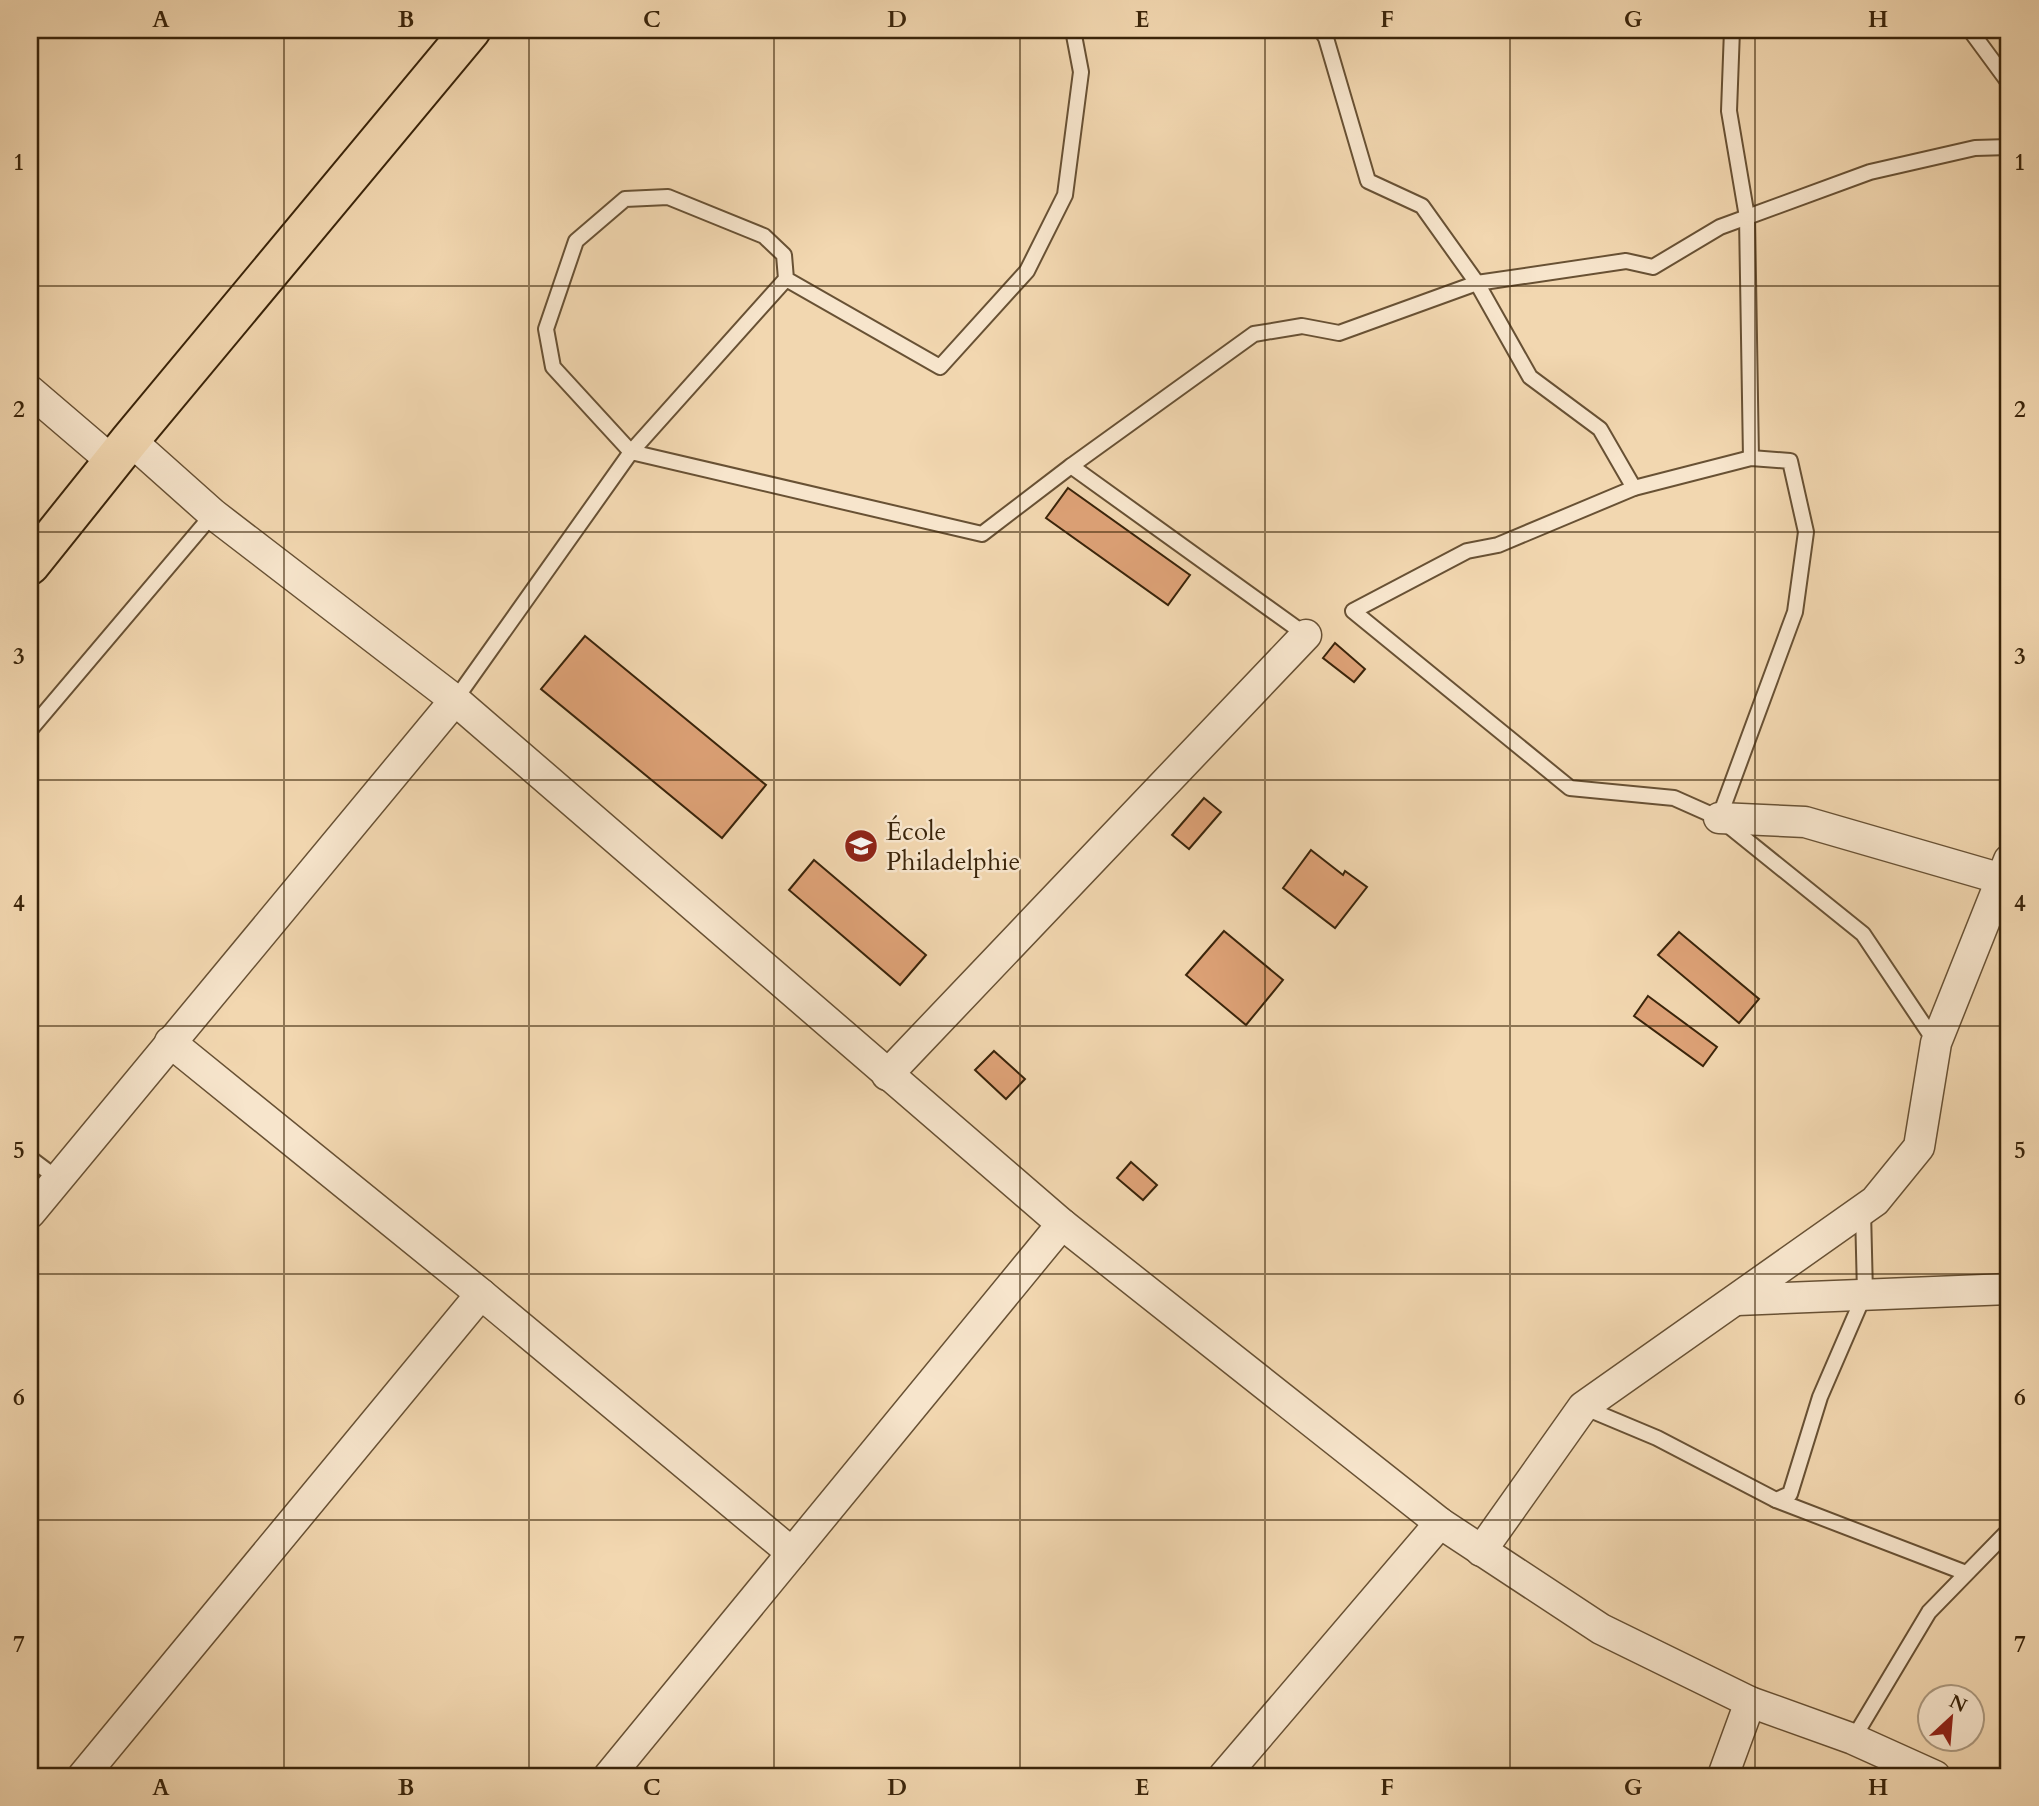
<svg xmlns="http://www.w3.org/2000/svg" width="2039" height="1806" viewBox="0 0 2039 1806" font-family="Cardo,serif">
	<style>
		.building { fill: #dea277; stroke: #3a240a; stroke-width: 2 }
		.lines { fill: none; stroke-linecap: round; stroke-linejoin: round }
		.lane-casing { stroke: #685134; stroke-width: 18 }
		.street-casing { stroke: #685134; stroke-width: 33 }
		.highway-casing { stroke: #3a240a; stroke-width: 42 }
		.lane { stroke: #f7e5cc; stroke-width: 14 }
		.street { stroke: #f7e5cc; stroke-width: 30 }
		.highway { stroke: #f2d7b0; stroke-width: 38 }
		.grid { fill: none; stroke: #3a240a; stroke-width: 2; stroke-opacity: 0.55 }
		.labels { text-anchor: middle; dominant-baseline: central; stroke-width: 5; stroke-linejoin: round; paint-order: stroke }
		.poi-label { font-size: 26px; fill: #3a240a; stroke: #f7e5cc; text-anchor: start }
		.neatline { fill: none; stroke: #3a240a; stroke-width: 2.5 }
		.grid-label { font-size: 23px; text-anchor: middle; font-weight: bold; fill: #3a240a }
	</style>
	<rect width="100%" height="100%" fill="#f2d7b0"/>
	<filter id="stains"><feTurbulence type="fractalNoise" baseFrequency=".00286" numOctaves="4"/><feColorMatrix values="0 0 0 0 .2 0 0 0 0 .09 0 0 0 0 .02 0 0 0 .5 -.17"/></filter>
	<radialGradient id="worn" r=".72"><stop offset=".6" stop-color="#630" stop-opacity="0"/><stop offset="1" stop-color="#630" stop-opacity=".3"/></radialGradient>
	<g class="building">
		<polygon points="1068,488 1190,575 1168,605 1046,518"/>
		<polygon points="585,636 766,785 722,838 541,689"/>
		<polygon points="1335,643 1365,669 1354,682 1323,658"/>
		<polygon points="1204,798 1221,812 1189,849 1172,835"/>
		<polygon points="1311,850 1343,875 1345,871 1367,887 1335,928 1283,888"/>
		<polygon points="814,860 926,955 900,985 789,890"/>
		<polygon points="1224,931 1283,980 1246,1025 1186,975"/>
		<polygon points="1679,932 1759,999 1739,1023 1658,955"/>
		<polygon points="1648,996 1717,1047 1703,1066 1634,1016"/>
		<polygon points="994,1051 1025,1079 1006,1099 975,1070"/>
		<polygon points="1131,1162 1157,1185 1143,1200 1117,1178"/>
	</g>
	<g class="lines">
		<g class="lane-casing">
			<g id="lane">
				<polyline points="1321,30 1326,38 1368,181 1422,206 1477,283 1530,377 1600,429 1634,488"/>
				<polyline points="1732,30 1729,111 1747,217 1751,458"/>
				<polyline points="1970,30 2009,83"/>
				<polyline points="786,279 784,255 764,236 668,197 625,199 576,241 546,329 553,367 631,452 786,279 940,367 1027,271 1065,195 1081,72 1073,30"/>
				<polyline points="1071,466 1306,635"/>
				<polyline points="455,700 631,452 982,534 1071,466 1254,334 1302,326 1339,333 1477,283 1626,261 1653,267 1720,227 1870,172 1975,148 2009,147"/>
				<polyline points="30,730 213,514"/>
				<polyline points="1719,818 1795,612 1806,532 1790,461 1751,458 1634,488 1498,545 1467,551 1353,611 1570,788 1674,798 1719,818 1863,934 1936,1043"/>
				<polyline points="30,1158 58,1179"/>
				<polyline points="1583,1407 1657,1438 1776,1500 1790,1494 1820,1397 1865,1293 1863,1211"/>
				<polyline points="1776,1500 1966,1573"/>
				<polyline points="1853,1739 1929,1612 2009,1530"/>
			</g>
		</g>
		<g class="street-casing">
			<g id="street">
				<polyline points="30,391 113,462"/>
				<polyline points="130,440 213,514 455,700 1062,1224 1440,1523 1601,1629 1750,1702 1853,1739 1935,1776"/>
				<polyline points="1719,818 1805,822 2002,879 2009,878"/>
				<polyline points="170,1042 481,1294 792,1553"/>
				<polyline points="887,1075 1306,635"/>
				<polyline points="30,1213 455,700"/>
				<polyline points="1737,1300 2009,1289"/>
				<polyline points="1481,1551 1583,1407 1875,1201 1919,1147 1936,1043 2009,860"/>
				<polyline points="83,1776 481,1294"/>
				<polyline points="609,1776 1062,1224"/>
				<polyline points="1224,1776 1440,1523"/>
				<polyline points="1723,1776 1750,1702"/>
			</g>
		</g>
		<g class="highway-casing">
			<polyline id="highway" points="30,565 130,440 471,30"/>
		</g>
		<use href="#lane" class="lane"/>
		<use href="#street" class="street"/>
		<use href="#highway" class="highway"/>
	</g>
	<path class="grid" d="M 284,30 L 284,1776M 529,30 L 529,1776M 774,30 L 774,1776M 1020,30 L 1020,1776M 1265,30 L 1265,1776M 1510,30 L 1510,1776M 1755,30 L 1755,1776M 30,286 L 2009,286M 30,532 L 2009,532M 30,780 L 2009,780M 30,1026 L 2009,1026M 30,1274 L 2009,1274M 30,1520 L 2009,1520"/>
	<defs>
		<g id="school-disc" transform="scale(1.75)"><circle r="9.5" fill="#8f2418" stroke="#f7e5cc"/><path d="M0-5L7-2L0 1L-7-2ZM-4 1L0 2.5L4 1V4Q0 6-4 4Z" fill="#fff"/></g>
	</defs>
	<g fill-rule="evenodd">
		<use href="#school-disc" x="861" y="846"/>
	</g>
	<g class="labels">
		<g class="poi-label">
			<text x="886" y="831">École<tspan x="886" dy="30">Philadelphie</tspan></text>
		</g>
	</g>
	<rect width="2039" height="1806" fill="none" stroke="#f2d7b0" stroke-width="77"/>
	<g transform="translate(1951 1718) rotate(26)"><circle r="33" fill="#f7e5cc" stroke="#ab987e" stroke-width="2"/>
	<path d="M0-5L12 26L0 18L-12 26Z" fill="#8f2418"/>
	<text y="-10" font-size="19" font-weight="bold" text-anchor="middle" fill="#3a240a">N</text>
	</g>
	<rect x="38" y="38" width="1962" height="1730" class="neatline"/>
	<g class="grid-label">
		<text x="161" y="27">A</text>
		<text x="406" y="27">B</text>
		<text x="652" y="27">C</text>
		<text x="897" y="27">D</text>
		<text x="1142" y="27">E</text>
		<text x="1387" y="27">F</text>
		<text x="1633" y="27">G</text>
		<text x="1878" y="27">H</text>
		<text x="19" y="170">1</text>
		<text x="2020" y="170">1</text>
		<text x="19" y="417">2</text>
		<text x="2020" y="417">2</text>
		<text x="19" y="664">3</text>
		<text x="2020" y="664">3</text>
		<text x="19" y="911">4</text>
		<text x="2020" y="911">4</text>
		<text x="19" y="1158">5</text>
		<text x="2020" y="1158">5</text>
		<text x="19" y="1405">6</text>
		<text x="2020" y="1405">6</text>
		<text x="19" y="1652">7</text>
		<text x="2020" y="1652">7</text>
		<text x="161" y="1795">A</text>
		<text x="406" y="1795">B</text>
		<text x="652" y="1795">C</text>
		<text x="897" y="1795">D</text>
		<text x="1142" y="1795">E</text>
		<text x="1387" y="1795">F</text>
		<text x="1633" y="1795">G</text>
		<text x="1878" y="1795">H</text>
	</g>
	<rect width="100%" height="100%" filter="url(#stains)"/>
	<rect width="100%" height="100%" fill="url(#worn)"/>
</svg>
